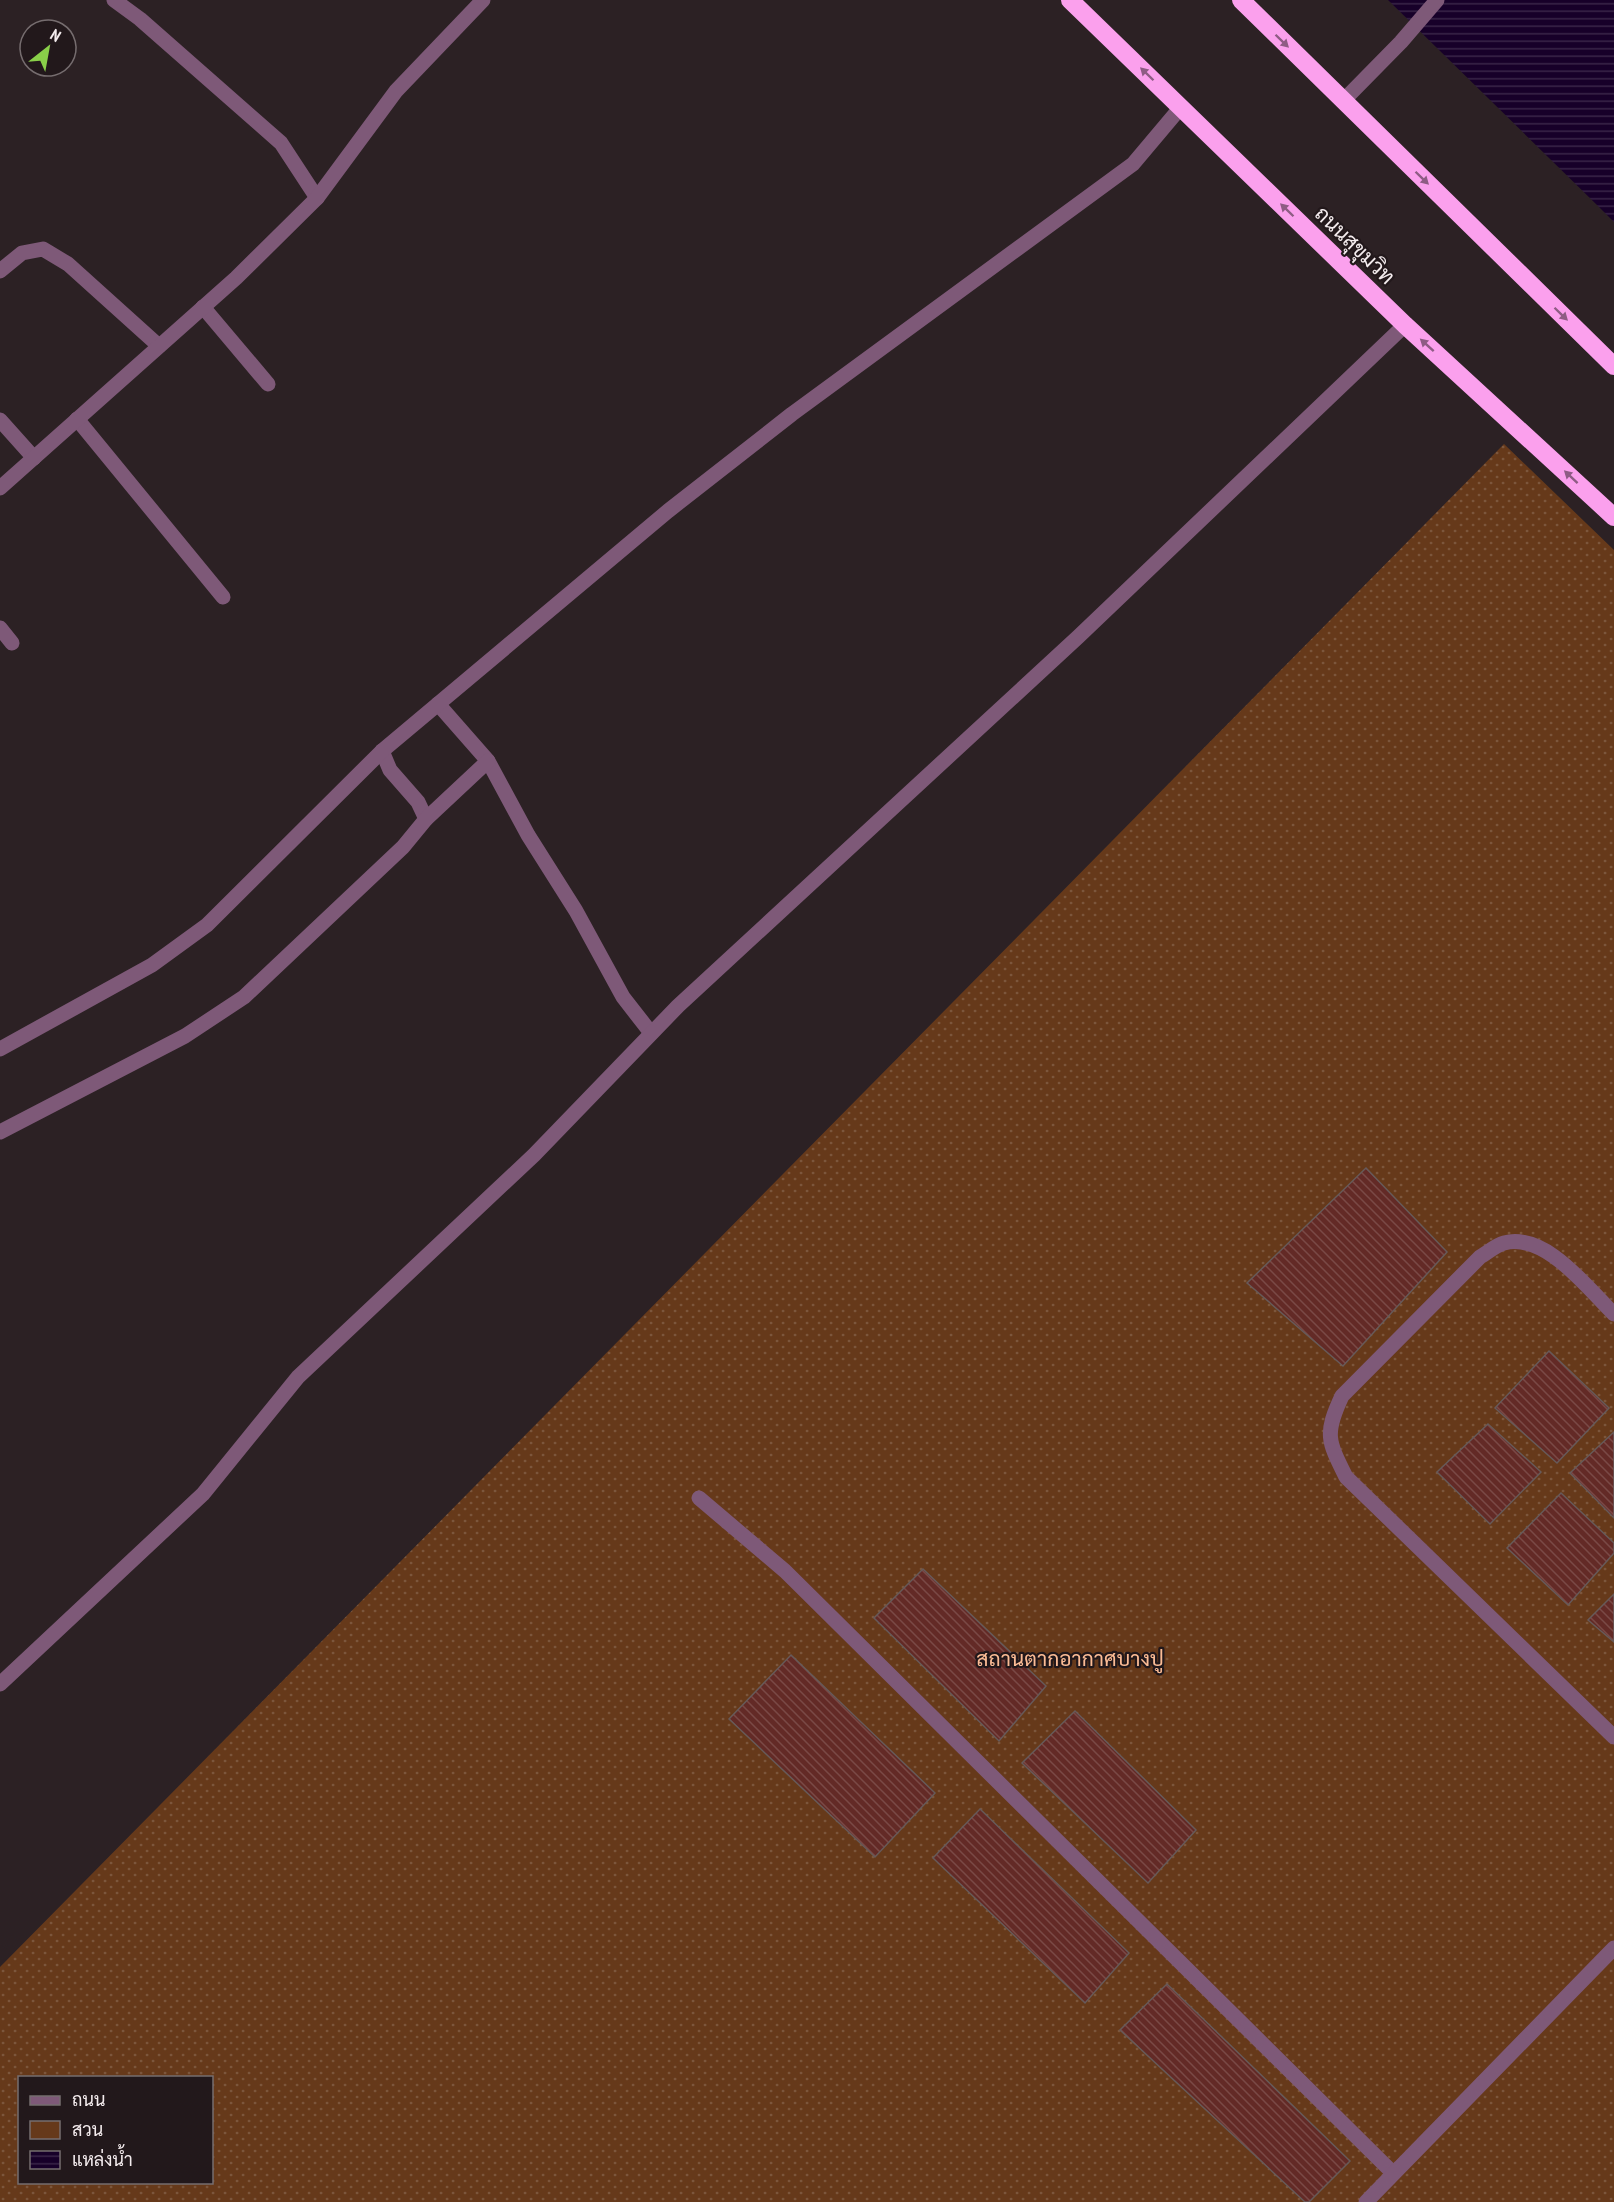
<svg xmlns="http://www.w3.org/2000/svg" width="1614" height="2202" viewBox="0 0 1614 2202" font-family="'PT Sans Narrow',Sarabun,sans-serif">
	<style>
		.green { fill: url(#green-dots); fill-rule: evenodd }
		.water { fill: url(#water-rules) }
		.building { fill: url(#building-back-hatch); stroke: #675a59; stroke-width: 1.5 }
		.lines { fill: none; stroke-linecap: round; stroke-linejoin: round }
		.lane { stroke: #7e5978; stroke-width: 15 }
		.street { stroke: #7e5978; stroke-width: 15 }
		.highway { stroke: #fba0ed; stroke-width: 18 }
		.oneway { fill: #8e5c84 }
		.labels { text-anchor: middle; dominant-baseline: central; stroke-width: 4.5; stroke-linejoin: round; paint-order: stroke }
		.street-label { font-size: 21px; fill: #f4ecee; stroke: #22181b }
		.park-label { font-size: 21px; fill: #fcbc95; stroke: #22181b }
	</style>
	<defs>
		<pattern id="green-dots" width="8" height="8" patternUnits="userSpaceOnUse" patternTransform="scale(1.5)"><rect width="8" height="8" fill="#66391a"/><path d="M2 2h.1M6 6h.1" fill="none" stroke="#7c563c" stroke-width="1.8" stroke-linecap="round"/></pattern>
		<pattern id="water-rules" width="6" height="5" patternUnits="userSpaceOnUse" patternTransform="scale(1.5)"><rect width="6" height="5" fill="#170029"/><path d="M0 2.5h6" fill="none" stroke="#392548"/></pattern>
		<pattern id="building-back-hatch" width="6" height="6" patternUnits="userSpaceOnUse" patternTransform="scale(1.5)"><rect width="6" height="6" fill="#632a26"/><path d="M-1 5l2 2M0 0l6 6M5-1l2 2" fill="none" stroke="#7a4946"/></pattern>
	</defs>
	<rect width="100%" height="100%" fill="#2c2124"/>
	<path class="green" d="M 1504,444 L 1614,550 L 1614,2202 L 0,2202 L 0,1967 ZM 20,2078 L 212,2078 L 212,2182 L 20,2182 Z"/>
	<polygon class="water" points="1388,0 1614,0 1614,222 1598,206"/>
	<g class="building">
		<polygon points="1366,1168 1447,1252 1343,1366 1247,1283"/>
		<polygon points="1549,1351 1609,1408 1557,1463 1495,1408"/>
		<polygon points="1488,1424 1541,1472 1490,1524 1437,1472"/>
		<polygon points="1614,1432 1614,1518 1570,1473"/>
		<polygon points="1561,1493 1614,1543 1614,1553 1568,1605 1507,1548"/>
		<polygon points="923,1569 1046,1686 999,1741 874,1618"/>
		<polygon points="1614,1594 1614,1642 1588,1620"/>
		<polygon points="791,1655 935,1793 875,1857 729,1719"/>
		<polygon points="1075,1711 1196,1830 1148,1883 1022,1763"/>
		<polygon points="980,1809 1129,1953 1085,2003 933,1858"/>
		<polygon points="1167,1984 1350,2161 1309,2202 1305,2202 1120,2030"/>
	</g>
	<g class="lines">
		<g class="lane">
			<polyline points="114,0 140,19 281,143 317,198"/>
			<polyline points="1343,101 1401,42 1437,0"/>
			<polyline points="0,271 22,253 43,249 68,264 159,346"/>
			<polyline points="203,307 268,384"/>
			<polyline points="77,419 223,597"/>
			<polyline points="0,420 34,458"/>
			<polyline points="0,628 12,643"/>
		</g>
		<g class="street">
			<polyline points="0,488 236,278 317,198 396,91 483,0"/>
			<polyline points="438,704 488,761 528,835 576,911 623,997 651,1033"/>
			<polyline points="382,751 390,770 418,802 426,819"/>
			<polyline points="0,1049 152,965 207,925 382,751 668,511 792,414 1133,164 1181,107"/>
			<polyline points="0,1132 185,1036 244,997 403,847 426,819 488,761"/>
			<path d="M 1614,1314 C 1587,1288 1546,1232 1504,1243 C 1496,1245 1487,1253 1480,1257 L 1342,1396 C 1324,1434 1328,1441 1346,1477 L 1614,1737"/>
			<polyline points="699,1498 785,1571 1393,2173"/>
			<polyline points="0,1684 203,1494 298,1377 534,1155 678,1006 1078,637 1405,325"/>
			<polyline points="1366,2202 1614,1948"/>
		</g>
		<g class="highway">
			<polyline points="1070,0 1405,325 1614,517"/>
			<polyline points="1241,0 1614,366"/>
		</g>
	</g>
	<defs><path id="oneway-solid" d="M-6-.8H1V-3.2L6.5 0L1 3.2V.8H-6Z" transform="scale(1.5)"/></defs>
	<g class="oneway">
		<use href="#oneway-solid" transform="translate(1282 41) rotate(44)"/>
		<use href="#oneway-solid" transform="translate(1147 74) rotate(-136)"/>
		<use href="#oneway-solid" transform="translate(1422 178) rotate(44)"/>
		<use href="#oneway-solid" transform="translate(1287 210) rotate(-136)"/>
		<use href="#oneway-solid" transform="translate(1561 314) rotate(44)"/>
		<use href="#oneway-solid" transform="translate(1427 345) rotate(-138)"/>
		<use href="#oneway-solid" transform="translate(1571 477) rotate(-137)"/>
	</g>
	<g class="labels">
		<g class="street-label">
			<text transform="translate(1355 245) rotate(44)">ถนนสุขุมวิท</text>
		</g>
		<g class="park-label">
			<text x="1070" y="1658">สถานตากอากาศบางปู</text>
		</g>
	</g>
	<rect x="18" y="2076" width="195" height="108" fill="#22181b" stroke="#766d6f" stroke-width="1.5"/>
	<rect x="30" y="2096" width="30" height="9" fill="#7e5978" stroke="#766d6f" stroke-width="1.5"/>
	<text x="72" y="2106" font-size="18" fill="#f4ecee">ถนน</text>
	<rect x="30" y="2121" width="30" height="18" fill="#66391a" stroke="#766d6f" stroke-width="1.5"/>
	<text x="72" y="2136" font-size="18" fill="#f4ecee">สวน</text>
	<rect x="30" y="2151" width="30" height="18" fill="url(#water-rules)" stroke="#766d6f" stroke-width="1.5"/>
	<text x="72" y="2166" font-size="18" fill="#f4ecee">แหล่งน้ำ</text>
	<g transform="translate(48 48) rotate(31)"><circle r="28" fill="#22181b" stroke="#766d6f" stroke-width="1.5"/>
	<path d="M0-4.5L10 22L0 15L-10 22Z" fill="#89cf49"/>
	<text y="-9" font-size="16" font-weight="bold" text-anchor="middle" fill="#f4ecee">N</text>
	</g>
</svg>
